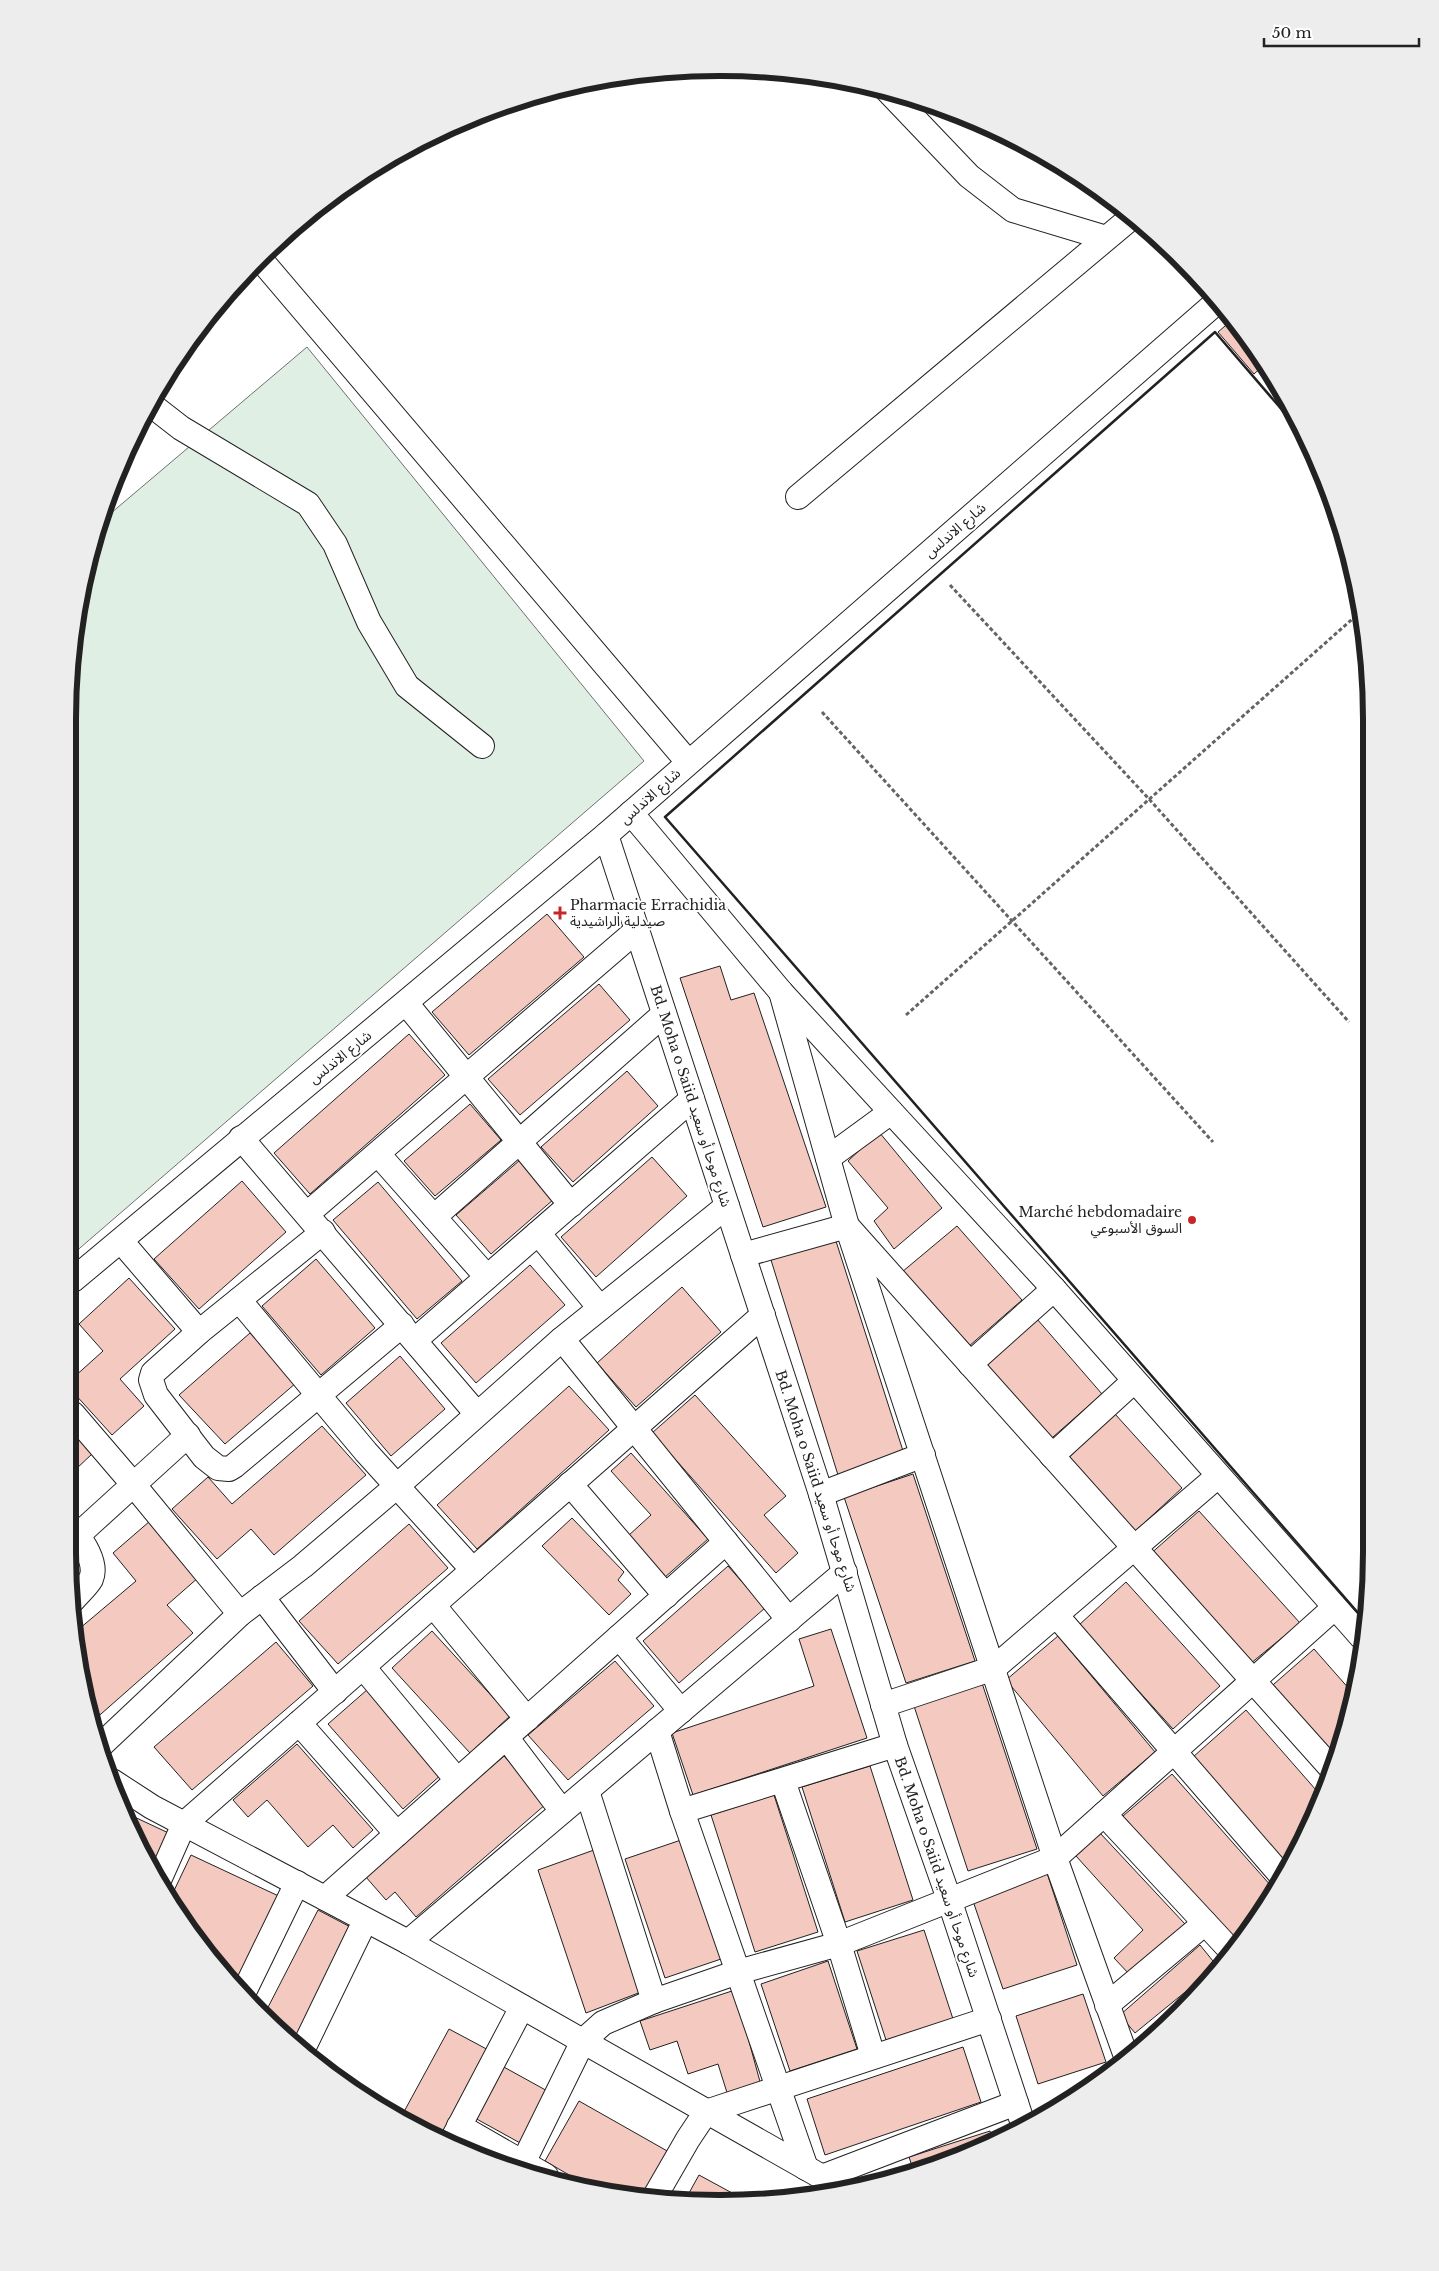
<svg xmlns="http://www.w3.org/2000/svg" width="1439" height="2271" viewBox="0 0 1439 2271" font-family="'Libre Baskerville','Noto Sans Arabic',serif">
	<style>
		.green { fill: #e0efe3; stroke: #6f6f6f }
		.building { fill: #f3c9c0; stroke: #222 }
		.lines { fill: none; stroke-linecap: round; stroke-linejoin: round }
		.minor-casing { stroke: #222; stroke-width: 26 }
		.path { stroke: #646464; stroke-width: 3; stroke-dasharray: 4 2.5; stroke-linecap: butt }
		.minor { stroke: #fff; stroke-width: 24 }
		.wall { stroke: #222; stroke-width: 2.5 }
		.poi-dot { fill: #c62828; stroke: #fff; stroke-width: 2 }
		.labels { text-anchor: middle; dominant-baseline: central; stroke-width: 4; stroke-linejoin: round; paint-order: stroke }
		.street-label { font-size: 14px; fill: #222; stroke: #fff }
		.poi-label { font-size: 14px; fill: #222; stroke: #fff; text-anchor: start }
		.rim { fill: none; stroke: #222; stroke-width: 6 }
	</style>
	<rect width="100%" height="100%" fill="#fff"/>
	<polygon class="green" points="307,347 644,761 73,1254 73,635 104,519"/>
	<g class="building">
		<polygon points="1232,320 1264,365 1254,374 1218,332"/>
		<polygon points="547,914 584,957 469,1055 432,1012"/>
		<polygon points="720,966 731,1000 754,993 826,1207 763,1227 680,978"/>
		<polygon points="599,984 630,1020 520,1115 488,1079"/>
		<polygon points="409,1034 445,1075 310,1194 274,1153"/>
		<polygon points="627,1071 658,1106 573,1182 541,1147"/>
		<polygon points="470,1104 501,1140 435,1196 404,1161"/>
		<polygon points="879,1132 942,1208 894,1249 874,1221 888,1208 848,1161"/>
		<polygon points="652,1157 687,1196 596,1277 561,1237"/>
		<polygon points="520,1160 554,1199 491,1254 456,1215"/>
		<polygon points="242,1181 286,1232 199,1309 154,1259"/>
		<polygon points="378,1182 462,1281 417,1319 333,1220"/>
		<polygon points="957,1226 1022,1300 968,1347 902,1272"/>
		<polygon points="835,1238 904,1454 838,1475 771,1260"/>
		<polygon points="316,1259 375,1328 321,1375 262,1306"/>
		<polygon points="530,1265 565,1305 476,1383 441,1343"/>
		<polygon points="129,1278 175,1329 120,1379 144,1406 112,1435 73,1392 73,1378 103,1351 79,1324"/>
		<polygon points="682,1287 721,1332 636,1407 597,1363"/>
		<polygon points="1037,1319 1102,1394 1045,1444 980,1368"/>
		<polygon points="250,1333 296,1383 225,1444 179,1395"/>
		<polygon points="400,1356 445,1409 391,1456 346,1403"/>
		<polygon points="569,1386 609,1430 477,1549 437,1505"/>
		<polygon points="695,1395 786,1496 764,1515 798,1553 776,1573 652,1433"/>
		<polygon points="1115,1414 1182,1488 1130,1536 1064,1462"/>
		<polygon points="322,1426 366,1475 274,1555 251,1529 217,1559 172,1509 208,1477 232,1504"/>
		<polygon points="73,1433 92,1454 75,1470 73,1467"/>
		<polygon points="631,1453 708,1539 664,1578 628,1536 651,1515 611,1471"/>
		<polygon points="913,1474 975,1661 906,1683 844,1497"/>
		<polygon points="1199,1511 1300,1623 1245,1668 1148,1556"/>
		<polygon points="572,1518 624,1572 618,1580 631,1594 609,1615 542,1546"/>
		<polygon points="150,1521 199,1577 167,1605 193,1633 93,1721 73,1634 136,1581 113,1553"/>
		<polygon points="409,1524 448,1568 338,1664 299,1621"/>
		<polygon points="73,1552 81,1562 73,1568"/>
		<polygon points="728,1566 765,1608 679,1683 643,1641"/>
		<polygon points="1126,1582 1220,1686 1173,1729 1079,1625"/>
		<polygon points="831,1629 867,1738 693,1795 672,1733 814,1686 799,1639"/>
		<polygon points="432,1631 510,1716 470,1753 392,1668"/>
		<polygon points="1058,1636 1155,1752 1103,1796 1006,1680"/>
		<polygon points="276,1642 313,1686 192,1790 154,1747"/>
		<polygon points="1314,1649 1351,1691 1331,1765 1266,1691"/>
		<polygon points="615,1661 654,1706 568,1780 528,1735"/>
		<polygon points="982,1683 1037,1849 968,1871 914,1706"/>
		<polygon points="368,1689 443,1773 403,1809 328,1724"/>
		<polygon points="1246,1710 1323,1798 1286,1863 1193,1757"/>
		<polygon points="297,1744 373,1830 353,1848 333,1825 308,1847 267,1800 248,1817 233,1800"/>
		<polygon points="504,1756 546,1804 416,1917 395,1892 386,1900 365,1876"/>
		<polygon points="870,1766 913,1900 845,1922 802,1787"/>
		<polygon points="1172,1774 1272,1887 1246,1932 1236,1941 1123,1816"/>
		<polygon points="774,1795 818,1932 755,1952 711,1815"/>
		<polygon points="128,1814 175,1836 158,1874"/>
		<polygon points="1100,1833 1185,1924 1130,1975 1114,1958 1143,1930 1076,1856"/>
		<polygon points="684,1839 724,1958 665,1978 625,1859"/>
		<polygon points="594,1850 641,1992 586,2013 538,1870"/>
		<polygon points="191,1855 285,1899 241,1991 178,1914 170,1899"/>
		<polygon points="1047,1873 1077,1965 1003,1989 973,1901"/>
		<polygon points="318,1910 358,1931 298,2047 263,2017"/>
		<polygon points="924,1930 953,2019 886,2040 857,1951"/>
		<polygon points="1200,1945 1217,1966 1135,2033 1120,2015"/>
		<polygon points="828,1961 857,2049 790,2071 761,1984"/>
		<polygon points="735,1990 762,2089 729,2099 718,2064 688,2074 677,2041 650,2050 640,2021"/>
		<polygon points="1083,1994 1106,2062 1038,2084 1016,2016"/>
		<polygon points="449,2029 494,2053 448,2141 400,2119"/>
		<polygon points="963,2047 981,2102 825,2155 807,2099"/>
		<polygon points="502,2066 551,2093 522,2144 473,2117"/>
		<polygon points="579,2101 669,2152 645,2196 583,2183 545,2161"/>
		<polygon points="990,2131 994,2142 914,2172 909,2157"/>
		<polygon points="467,2143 507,2167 506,2167 464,2148"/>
		<polygon points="699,2175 745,2200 684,2202"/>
	</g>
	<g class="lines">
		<g class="minor-casing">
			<g id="minor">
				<polyline points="886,89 969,176 1013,210 1106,238"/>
				<polyline points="261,260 688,762"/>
				<polyline points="154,407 181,428 308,504 335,544 369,622 407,686 482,746"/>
				<polyline points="798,497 1132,217"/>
				<polyline points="631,813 781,992 1054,1289 1365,1641"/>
				<polyline points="606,835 821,1494 895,1745 949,1899 1024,2127"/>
				<polyline points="781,992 847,1226 1055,1858 1127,2059"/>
				<polyline points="406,1003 571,1205"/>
				<polyline points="241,1138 477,1414"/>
				<polyline points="378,1154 487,1277"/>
				<polyline points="828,1158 891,1112"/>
				<polyline points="307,1214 637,930"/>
				<polyline points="434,1217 664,1014"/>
				<polyline points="323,1232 199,1332 153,1373 151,1380 156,1395 204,1457 218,1468 229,1469 234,1466 402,1325"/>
				<polyline points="538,1233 600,1308"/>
				<polyline points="121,1241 199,1332"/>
				<polyline points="743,1255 847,1226 1331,1768"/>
				<polyline points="73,1280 606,835 1218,301"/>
				<polyline points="239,1300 366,1452 473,1570"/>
				<polyline points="562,1339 789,1620"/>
				<polyline points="415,1340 692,1099"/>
				<polyline points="970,1364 1054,1289"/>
				<polyline points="73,1414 133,1484 240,1614"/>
				<polyline points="1052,1456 1134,1381"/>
				<polyline points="570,1484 666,1596"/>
				<polyline points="821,1494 923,1455"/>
				<path d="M 73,1529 C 82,1541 98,1563 91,1579 C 87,1586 79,1593 73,1600"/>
				<polyline points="78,1535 188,1435"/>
				<polyline points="262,1597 335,1692"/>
				<polyline points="433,1605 527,1719"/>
				<polyline points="1056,1615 1280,1874"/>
				<polyline points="619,1637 681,1711"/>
				<polyline points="363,1667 457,1780"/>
				<polyline points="883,1705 994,1668 1218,1476"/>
				<polyline points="299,1723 397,1834"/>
				<polyline points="657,1731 682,1811 806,2168"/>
				<polyline points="506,1737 562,1811"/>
				<polyline points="99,1747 240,1614 303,1566 397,1486 562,1339 727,1206"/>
				<polyline points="112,1781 152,1807 408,1942 845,2190"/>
				<polyline points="783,1781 839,1944 873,2056"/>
				<polyline points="587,1791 654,2001"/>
				<polyline points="682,1811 895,1745"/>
				<polyline points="1104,1814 1233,1953"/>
				<polyline points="160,1878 184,1824 763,1315"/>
				<polyline points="325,1898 726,1542"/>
				<polyline points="408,1942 845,1572"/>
				<polyline points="243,1994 297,1883"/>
				<polyline points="1107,2005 1205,1923"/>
				<polyline points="302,2051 365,1921"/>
				<polyline points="459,2126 546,2176"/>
				<polyline points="451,2142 522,2007"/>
				<polyline points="519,2171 583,2041 603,2023 654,2001 738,1972 839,1944 1055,1858 1334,1608"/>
				<polyline points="822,2177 1016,2103"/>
				<polyline points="654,2198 688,2139 706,2112 989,2019"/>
			</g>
		</g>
		<g class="path">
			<polyline points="950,585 1149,799 1349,1022"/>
			<polyline points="822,712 1213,1142"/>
			<polyline points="906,1015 1358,614"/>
		</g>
		<use href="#minor" class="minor"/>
		<polyline class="wall" points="1301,432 1215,332 665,817 1366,1622"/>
	</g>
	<g class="poi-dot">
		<path d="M557.5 905.5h5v5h5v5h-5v5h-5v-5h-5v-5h5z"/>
		<circle cx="1192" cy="1220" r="5"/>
	</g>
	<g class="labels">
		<g class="street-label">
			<text transform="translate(955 530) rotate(-41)">شارع الاندلس</text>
			<text transform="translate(650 796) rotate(-42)">شارع الاندلس</text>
			<text transform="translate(340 1057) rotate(-39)">شارع الاندلس</text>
			<text transform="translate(691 1096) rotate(72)">Bd. Moha o Saiid شارع موحا أو سعيد</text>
			<text transform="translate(816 1481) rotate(72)">Bd. Moha o Saiid شارع موحا أو سعيد</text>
			<text transform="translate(937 1867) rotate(71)">Bd. Moha o Saiid شارع موحا أو سعيد</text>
		</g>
		<g class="poi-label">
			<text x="570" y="905">Pharmacie Errachidia<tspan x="570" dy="16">صيدلية الراشيدية</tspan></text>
			<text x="1182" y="1212" text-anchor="end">Marché hebdomadaire<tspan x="1182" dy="16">السوق الأسبوعي</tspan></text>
		</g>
	</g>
	<path d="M0 0H1439V2271H0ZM719 76H720A643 643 0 0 1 1363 719V1552A643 643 0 0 1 720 2195H719A643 643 0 0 1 76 1552V719A643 643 0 0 1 719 76Z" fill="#ededed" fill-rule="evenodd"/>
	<path class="rim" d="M719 76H720A643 643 0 0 1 1363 719V1552A643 643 0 0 1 720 2195H719A643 643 0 0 1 76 1552V719A643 643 0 0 1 719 76Z"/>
	<path d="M1264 38v8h155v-8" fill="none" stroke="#222222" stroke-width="2.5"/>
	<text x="1272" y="38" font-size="15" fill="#222222" stroke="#ffffff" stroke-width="4" paint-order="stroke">50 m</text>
</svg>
